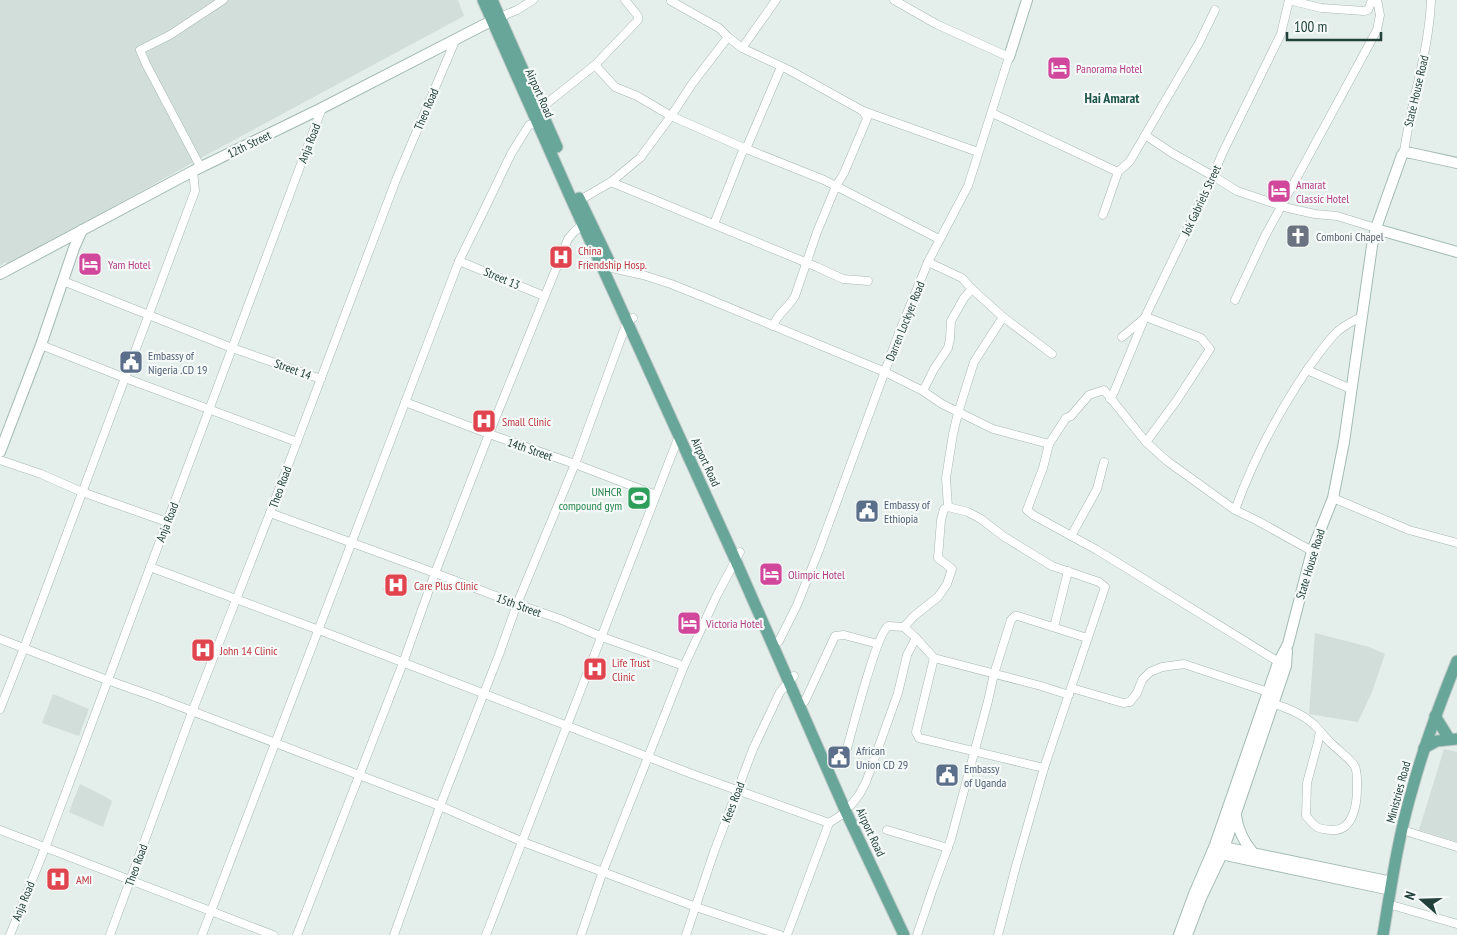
<svg xmlns="http://www.w3.org/2000/svg" width="1457" height="935" viewBox="0 0 1457 935" font-family="'PT Sans Narrow',sans-serif">
	<style>
		.built { fill: #d2deda }
		.lines { fill: none; stroke-linecap: round; stroke-linejoin: round }
		.street-casing { stroke: #a6b7b2; stroke-width: 9 }
		.secondary-casing { stroke: #a2bbb3; stroke-width: 12 }
		.primary-casing { stroke: #c1cac8; stroke-width: 13 }
		.street { stroke: #fff; stroke-width: 8 }
		.secondary { stroke: #fff; stroke-width: 10 }
		.primary { stroke: #67a699; stroke-width: 11 }
		.labels { text-anchor: middle; dominant-baseline: central; stroke-width: 4.5; stroke-linejoin: round; paint-order: stroke }
		.hotel-label { font-size: 12px; fill: #b23c85; stroke: #f5faf8; text-anchor: start }
		.street-label { font-size: 12px; fill: #22413b; stroke: #f5faf8 }
		.worship-label { font-size: 12px; fill: #5b616d; stroke: #f5faf8; text-anchor: start }
		.health-label { font-size: 12px; fill: #be3a42; stroke: #f5faf8; text-anchor: start }
		.service-label { font-size: 12px; fill: #4e5e75; stroke: #f5faf8; text-anchor: start }
		.leisure-label { font-size: 12px; fill: #27864d; stroke: #f5faf8; text-anchor: end }
		.neighbourhood-label { font-size: 14px; font-weight: bold; fill: #1d554a; stroke: #f5faf8 }
	</style>
	<rect width="100%" height="100%" fill="#e4eeea"/>
	<g class="built">
		<polygon points="0,0 458,0 464,16 199,159 9,265 5,262 0,266"/>
		<polygon points="389,573 409,580 403,597 383,590"/>
		<polygon points="1315,633 1369,647 1385,654 1372,692 1358,722 1309,714"/>
		<polygon points="53,694 89,709 79,736 42,723"/>
		<polygon points="1444,749 1457,752 1457,842 1419,830"/>
		<polygon points="80,784 104,796 112,801 103,827 69,812"/>
	</g>
	<g class="lines">
		<g class="street-casing">
			<g id="street">
				<polyline points="1289,0 1321,8 1364,11 1368,10 1372,0"/>
				<path d="M 671,1 L 719,28 L 728,37 L 742,48 L 789,70 L 863,111 L 867,118 L 866,121 L 844,173 L 836,186 L 817,232 L 795,296 C 787,310 779,311 773,326"/>
				<polyline points="500,17 517,10 533,0"/>
				<polyline points="742,48 776,0"/>
				<polyline points="595,65 615,87 637,96 671,116 744,148 824,180 939,239"/>
				<polyline points="541,108 595,65 638,20 638,16 625,0"/>
				<polyline points="863,111 978,152"/>
				<polyline points="992,113 1118,172"/>
				<polyline points="1145,135 1172,153 1213,176 1237,191 1288,208 1315,214 1337,216 1376,228"/>
				<polyline points="746,149 781,67"/>
				<path d="M 1404,152 C 1411,101 1429,52 1431,0"/>
				<polyline points="201,168 146,64 140,50 170,35 223,0"/>
				<polyline points="611,182 817,267 843,279 868,281"/>
				<polyline points="580,200 611,182 640,158 671,116 692,84 728,37"/>
				<polyline points="1103,215 1118,172 1130,161 1199,43 1215,10"/>
				<polyline points="714,224 744,148"/>
				<polyline points="459,261 544,296"/>
				<polyline points="928,262 962,278 972,289 1003,317 1052,354"/>
				<polyline points="612,268 643,275 671,284 706,298 885,372 923,391 942,404 993,429 1049,444 1043,468 1027,510 1033,515 1097,550 1282,664"/>
				<polyline points="63,281 232,348 321,379"/>
				<polyline points="1235,300 1265,236 1377,30 1380,15 1377,0"/>
				<polyline points="1122,337 1146,317 1201,338 1210,349 1177,400 1146,442"/>
				<polyline points="41,345 125,378 297,442"/>
				<polyline points="1307,370 1351,389"/>
				<polyline points="923,391 934,369 948,348 950,339 951,321 964,298 972,289"/>
				<polyline points="1110,399 1114,392 1145,317 1213,176 1222,154 1281,34 1289,0"/>
				<polyline points="405,402 489,434 575,464 656,495"/>
				<polyline points="1049,444 1066,418 1071,416 1089,395 1104,390 1146,442 1167,461 1235,510 1256,520 1312,551"/>
				<polyline points="0,460 41,474 82,492 167,522"/>
				<polyline points="1333,498 1409,530 1457,543"/>
				<polyline points="948,507 946,478 953,434 958,413 974,362 1003,317"/>
				<path d="M 1235,510 C 1253,460 1279,411 1309,367 C 1318,355 1327,341 1338,331 C 1345,325 1353,321 1361,317"/>
				<polyline points="270,513 435,573 517,604 560,619 602,637 684,666"/>
				<polyline points="1071,536 1097,489 1104,462"/>
				<polyline points="150,567 319,630 692,774 829,823"/>
				<polyline points="904,627 914,616 938,597 947,584 952,569 938,558 941,520 944,509 948,507 968,512 981,519 1003,536 1052,566 1099,582 1105,587 1044,768 1016,866 998,935"/>
				<polyline points="1054,627 1068,571"/>
				<path d="M 0,639 C 50,658 99,678 150,695 L 440,806 L 523,842 L 696,907 L 780,935"/>
				<polyline points="779,641 797,605 819,550 899,333 928,262 968,186 1009,57 936,24 894,0"/>
				<polyline points="934,658 916,732 919,738 1044,768"/>
				<polyline points="1075,689 1123,703 1130,702 1137,693 1142,680 1150,672 1162,667 1184,664 1268,692"/>
				<polyline points="805,701 835,636 844,635 878,644"/>
				<path d="M 1270,702 C 1284,708 1298,711 1311,722 C 1319,728 1324,737 1332,744 C 1339,751 1348,757 1354,765 C 1358,771 1357,781 1357,788 C 1357,805 1353,832 1331,830 C 1316,829 1316,827 1306,816 L 1307,783 L 1318,742 L 1320,731"/>
				<polyline points="0,709 24,648 195,191 193,171"/>
				<path d="M 832,761 L 840,753 L 846,752 C 852,731 876,635 888,626 L 904,627 L 916,638 L 934,658 L 1041,686 L 1069,695"/>
				<polyline points="851,805 859,795 866,782 898,693 907,655 916,638"/>
				<polyline points="0,830 273,935"/>
				<polyline points="887,830 948,848"/>
				<polyline points="1402,830 1457,847"/>
				<polyline points="1388,904 1457,924"/>
				<polyline points="10,935 45,848 322,108"/>
				<polyline points="110,935 192,712 270,513 396,180 455,41"/>
				<polyline points="202,935 459,261 488,202 511,154 529,125 538,123"/>
				<polyline points="297,935 403,663 435,573 489,434 568,239 574,232 583,224"/>
				<polyline points="394,935 440,806 500,652 517,604 575,464 627,322 633,318"/>
				<polyline points="486,935 679,436"/>
				<polyline points="581,935 603,871 684,666 717,595 740,552"/>
				<polyline points="686,935 714,852 753,749 780,692 794,676"/>
				<polyline points="787,935 829,823 846,812"/>
				<polyline points="917,935 933,888 951,839 988,701 994,674 1011,620 1015,616 1018,616 1087,638"/>
			</g>
		</g>
		<g class="secondary-casing">
			<g id="secondary">
				<polyline points="1009,57 1027,0"/>
				<polyline points="1376,229 1457,252"/>
				<polyline points="0,274 193,171 322,108 499,17"/>
				<polyline points="0,452 41,345 74,248 82,230"/>
				<path d="M 1236,816 C 1238,831 1244,842 1253,853"/>
				<polyline points="1219,846 1392,882"/>
				<polyline points="1216,853 1391,890"/>
				<polyline points="1179,935 1194,894 1215,845 1278,663 1288,644 1312,551 1333,498 1344,442 1372,246 1376,228 1402,155 1404,152 1411,153 1457,163"/>
				<polyline points="1187,935 1201,898 1222,854 1286,666 1287,651"/>
			</g>
		</g>
		<g class="primary-casing">
			<g id="primary">
				<polyline points="483,0 573,203 735,559 846,812 904,935"/>
				<polyline points="492,0 557,147"/>
				<polyline points="579,198 610,263"/>
				<polyline points="1435,716 1448,737"/>
				<polyline points="1424,748 1437,741 1457,739"/>
				<path d="M 1383,935 C 1391,887 1398,837 1412,790 C 1424,745 1440,703 1457,661"/>
			</g>
		</g>
		<use href="#street" class="street"/>
		<use href="#secondary" class="secondary"/>
		<use href="#primary" class="primary"/>
	</g>
	<defs>
		<g id="hotel-square" transform="scale(1.25)"><rect x="-9" y="-9" width="18" height="18" rx="4" fill="#d1479c" stroke="#f5faf8"/><path d="M-6-4.5h1.5V1H6V5H4.5V3h-9V5H-6ZM-4 0a1.8 1.8 0 1 1 3.6 0ZM.5 0V-2.5h3Q6-2.5 6 0Z" fill="#fff"/></g>
		<g id="church-square" transform="scale(1.25)"><rect x="-9" y="-9" width="18" height="18" rx="4" fill="#6b7280" stroke="#f5faf8"/><path d="M-1.2-6h2.4v3.5h3.3v2.4h-3.3V6h-2.4V-.1h-3.3v-2.4h3.3Z" fill="#fff"/></g>
		<g id="hospital-square" transform="scale(1.25)"><rect x="-9" y="-9" width="18" height="18" rx="4" fill="#e0444e" stroke="#f5faf8"/><path d="M-5-5h3v3.5h4V-5h3V5h-3V1.5h-4V5h-3Z" fill="#fff"/></g>
		<g id="civic-square" transform="scale(1.25)"><rect x="-9" y="-9" width="18" height="18" rx="4" fill="#5c6f8a" stroke="#f5faf8"/><path d="M-.6-6.5H3V-4.5H.6V-3L4-1V1h2V6H-6V1h2V-1L-.6-3ZM-1.2 2.5V6h2.4V2.5Z" fill="#fff"/></g>
		<g id="stadium-square" transform="scale(1.25)"><rect x="-9" y="-9" width="18" height="18" rx="4" fill="#2e9e5b" stroke="#f5faf8"/><path d="M0-5a6.5 5 0 1 0 0 10a6.5 5 0 1 0 0-10ZM-3.5-1.8h7v3.6h-7Z" fill="#fff"/></g>
	</defs>
	<g fill-rule="evenodd">
		<use href="#hotel-square" x="1059" y="68"/>
		<use href="#hotel-square" x="1279" y="191"/>
		<use href="#church-square" x="1298" y="236"/>
		<use href="#hospital-square" x="561" y="257"/>
		<use href="#hotel-square" x="90" y="264"/>
		<use href="#civic-square" x="131" y="362"/>
		<use href="#hospital-square" x="484" y="421"/>
		<use href="#stadium-square" x="639" y="498"/>
		<use href="#civic-square" x="867" y="511"/>
		<use href="#hotel-square" x="771" y="574"/>
		<use href="#hospital-square" x="396" y="585"/>
		<use href="#hotel-square" x="689" y="623"/>
		<use href="#hospital-square" x="203" y="650"/>
		<use href="#hospital-square" x="595" y="669"/>
		<use href="#civic-square" x="839" y="757"/>
		<use href="#civic-square" x="947" y="775"/>
		<use href="#hospital-square" x="58" y="879"/>
	</g>
	<g class="labels">
		<g class="hotel-label">
			<text x="1076" y="68">Panorama Hotel</text>
			<text x="1296" y="184">Amarat<tspan x="1296" dy="14">Classic Hotel</tspan></text>
			<text x="108" y="264">Yam Hotel</text>
			<text x="788" y="574">Olimpic Hotel</text>
			<text x="706" y="623">Victoria Hotel</text>
		</g>
		<g class="street-label">
			<text transform="translate(1416 91) rotate(-77)">State House Road</text>
			<text transform="translate(540 93) rotate(66)">Airport Road</text>
			<text transform="translate(426 109) rotate(-67)">Theo Road</text>
			<text transform="translate(309 143) rotate(-69)">Anja Road</text>
			<text transform="translate(249 144) rotate(-26)">12th Street</text>
			<text transform="translate(1201 200) rotate(-65)">Jok Gabriels Street</text>
			<text transform="translate(502 278) rotate(23)">Street 13</text>
			<text transform="translate(905 321) rotate(-68)">Darren Lockyer Road</text>
			<text transform="translate(293 369) rotate(20)">Street 14</text>
			<text transform="translate(530 449) rotate(19)">14th Street</text>
			<text transform="translate(706 462) rotate(65)">Airport Road</text>
			<text transform="translate(280 487) rotate(-70)">Theo Road</text>
			<text transform="translate(167 522) rotate(-69)">Anja Road</text>
			<text transform="translate(1310 564) rotate(-73)">State House Road</text>
			<text transform="translate(519 605) rotate(20)">15th Street</text>
			<text transform="translate(1398 792) rotate(-75)">Ministries Road</text>
			<text transform="translate(733 802) rotate(-69)">Kees Road</text>
			<text transform="translate(871 832) rotate(65)">Airport Road</text>
			<text transform="translate(136 865) rotate(-70)">Theo Road</text>
			<text transform="translate(23 901) rotate(-68)">Anja Road</text>
		</g>
		<g class="worship-label">
			<text x="1316" y="236">Comboni Chapel</text>
		</g>
		<g class="health-label">
			<text x="578" y="250">China<tspan x="578" dy="14">Friendship Hosp.</tspan></text>
			<text x="502" y="421">Small Clinic</text>
			<text x="414" y="585">Care Plus Clinic</text>
			<text x="220" y="650">John 14 Clinic</text>
			<text x="612" y="662">Life Trust<tspan x="612" dy="14">Clinic</tspan></text>
			<text x="76" y="879">AMI</text>
		</g>
		<g class="service-label">
			<text x="148" y="355">Embassy of<tspan x="148" dy="14">Nigeria .CD 19</tspan></text>
			<text x="884" y="504">Embassy of<tspan x="884" dy="14">Ethiopia</tspan></text>
			<text x="856" y="750">African<tspan x="856" dy="14">Union CD 29</tspan></text>
			<text x="964" y="768">Embassy<tspan x="964" dy="14">of Uganda</tspan></text>
		</g>
		<g class="leisure-label">
			<text x="622" y="491">UNHCR<tspan x="622" dy="14">compound gym</tspan></text>
		</g>
		<g class="neighbourhood-label">
			<text x="1112" y="98">Hai Amarat</text>
		</g>
	</g>
	<g transform="translate(1422 900) rotate(290)" stroke="#f5faf8" stroke-width="4" paint-order="stroke">
	<path d="M0-4L9 19L0 12L-9 19Z" fill="#22413b"/>
	<text y="-8" font-size="14" font-weight="bold" text-anchor="middle" fill="#22413b">N</text>
	</g>
	<path d="M1287 32v8h94v-8" fill="none" stroke="#22413b" stroke-width="2.5"/>
	<text x="1294" y="32" font-size="15" fill="#22413b" stroke="#f5faf8" stroke-width="4" paint-order="stroke">100 m</text>
</svg>
